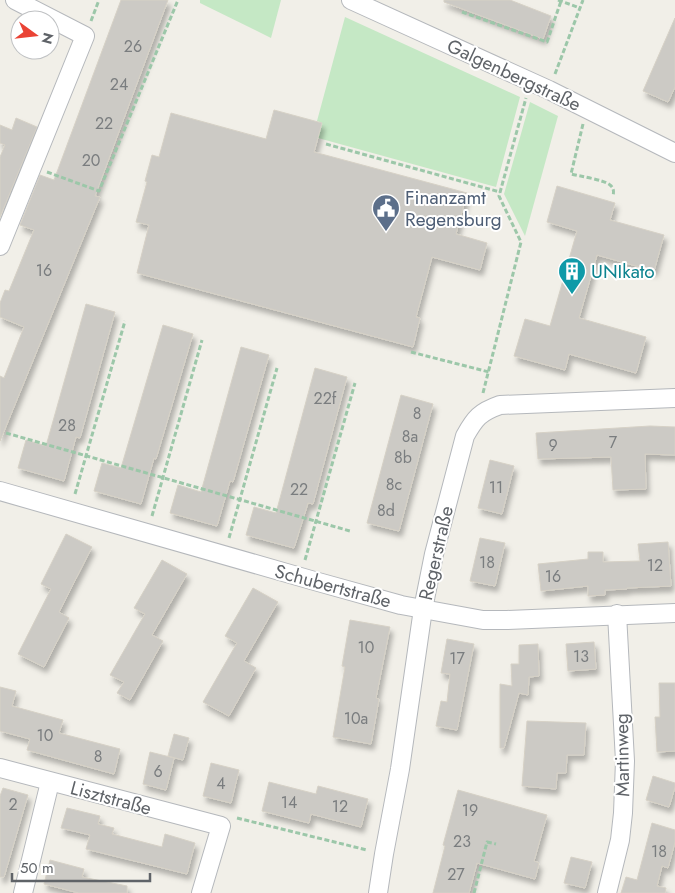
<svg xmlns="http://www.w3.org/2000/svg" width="675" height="893" viewBox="0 0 675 893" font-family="Jost,sans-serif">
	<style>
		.green { fill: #c5e8c5 }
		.building { fill: #cccac5; stroke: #d6d1c6; filter: url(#shadow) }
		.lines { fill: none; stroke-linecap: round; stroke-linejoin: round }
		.minor-casing { stroke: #b5b8bc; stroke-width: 20 }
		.path { stroke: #9cc7a9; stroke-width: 3; stroke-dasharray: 5 2.5; stroke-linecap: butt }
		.minor { stroke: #fff; stroke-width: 18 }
		.labels { text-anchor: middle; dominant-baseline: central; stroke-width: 4; stroke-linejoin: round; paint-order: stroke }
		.number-label { font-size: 16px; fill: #7a7d7f }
		.street-label { font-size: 19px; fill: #5f6368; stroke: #fff }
		.service-label { font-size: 19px; fill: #4e5e75; stroke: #fff; text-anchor: start }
		.culture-label { font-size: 19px; fill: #0d838f; stroke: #fff; text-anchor: start }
	</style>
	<defs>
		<filter id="shadow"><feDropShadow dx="3" dy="5.5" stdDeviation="2.5" flood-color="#0004"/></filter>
	</defs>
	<rect width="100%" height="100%" fill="#f1efe8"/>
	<g class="green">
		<polygon points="200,0 281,0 271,38 200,3"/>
		<polygon points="345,17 520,97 496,187 318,138 322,123 317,121"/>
		<polygon points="530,102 558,116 525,236 504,194"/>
	</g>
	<g class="building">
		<polygon points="121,0 168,0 95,196 100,197 0,441 0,376 4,378 24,327 0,317 0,303 5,290 9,291 34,230 20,225 40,175 54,180"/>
		<polygon points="444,0 510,0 551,16 543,39 444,2"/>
		<polygon points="675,18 675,87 668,102 643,91"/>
		<polygon points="274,110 322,123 314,152 467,193 456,234 487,243 480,270 432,257 416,317 420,318 413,347 137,273 149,225 136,222 147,182 145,181 152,155 159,157 171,113 266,139"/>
		<polygon points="16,118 37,127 0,217 0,157 5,145 0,143 0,125 12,130"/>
		<polygon points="557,186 615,203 610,220 664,235 654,271 597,255 579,318 646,337 636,373 569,354 565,370 514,356 525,319 550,326 577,231 547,222"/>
		<polygon points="86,304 115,312 80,438 76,437 64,481 18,468 26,440 46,446"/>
		<polygon points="163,325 193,334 156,459 154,458 141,504 94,491 102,463 121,468"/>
		<polygon points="241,347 269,355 233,482 230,481 217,526 170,513 178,485 201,492"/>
		<polygon points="315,368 347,377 313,504 308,503 294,548 246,535 254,507 276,513"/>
		<polygon points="401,395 433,404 399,531 367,523"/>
		<polygon points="650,426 675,427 675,455 645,454 646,489 613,490 611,457 538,459 536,433"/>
		<polygon points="490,460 514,466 502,514 478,508"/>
		<polygon points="66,534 92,547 59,612 69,618 44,667 18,654 51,589 41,584"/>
		<polygon points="480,538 505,543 495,586 470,581"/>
		<polygon points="668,542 671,586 627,588 627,589 605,590 605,595 588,596 588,586 541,591 538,564 588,559 588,552 603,552 603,562 640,561 638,544"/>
		<polygon points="162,560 187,574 152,635 163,641 130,700 117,693 124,682 110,675 145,614 134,608"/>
		<polygon points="253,588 278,602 244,661 256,668 229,716 203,702 237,643 225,636"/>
		<polygon points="350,620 390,627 376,698 379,699 371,744 333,737 345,667 342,666"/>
		<polygon points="447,639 474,644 457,730 436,726 441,701 447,702 450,674 441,673"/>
		<polygon points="594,642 596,669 568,671 566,644"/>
		<polygon points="538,644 539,676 529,677 528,695 519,693 504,748 500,748 500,684 512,686 511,664 519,664 519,645"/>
		<polygon points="659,683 675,683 675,751 657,752 655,717 660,717"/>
		<polygon points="0,687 16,691 12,706 63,720 59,733 120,749 114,774 27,750 30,739 0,731"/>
		<polygon points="527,721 586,723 584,755 567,755 566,773 557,773 556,789 522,786"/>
		<polygon points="174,734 189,738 183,760 168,756"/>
		<polygon points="150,752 174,758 166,790 143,784"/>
		<polygon points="211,763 239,770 231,803 203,796"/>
		<polygon points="653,776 675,783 675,787 669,807 646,800"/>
		<polygon points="269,782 316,794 318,786 368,799 361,827 311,814 309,823 262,811"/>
		<polygon points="3,788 28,795 4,877 0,877 0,796"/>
		<polygon points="458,790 547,815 534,861 539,863 535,879 477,863 469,893 433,893 445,846 443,845"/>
		<polygon points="67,808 100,816 98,824 114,828 112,834 162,847 165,834 195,843 187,874 86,849 90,835 61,828"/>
		<polygon points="652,823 675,830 675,842 668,868 662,866 657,886 666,888 665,893 621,893 626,877 637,880"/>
		<polygon points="571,857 592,862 585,888 564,883"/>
		<polygon points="50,860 84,869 82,877 127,886 127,893 79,893 44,884"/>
	</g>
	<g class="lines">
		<g class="minor-casing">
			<g id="minor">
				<polyline points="351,0 549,90 675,153"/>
				<polyline points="0,246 85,36 15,0"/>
				<polyline points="0,491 311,580 401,605 483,620 507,620 675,613"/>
				<polyline points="0,768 221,826 201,893"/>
				<polyline points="23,893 50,782"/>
				<path d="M 378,893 L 384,854 L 400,769 L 423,609 L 434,554 L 465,436 C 475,418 480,412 500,405 L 675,398"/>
				<polyline points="607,893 620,840 623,813 625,761 617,614"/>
			</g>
		</g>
		<g class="path">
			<polyline points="558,0 580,8"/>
			<polyline points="462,12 547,42 561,1"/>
			<polyline points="91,21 99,0"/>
			<polyline points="555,74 583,0"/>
			<path d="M 583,124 L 571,174 C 579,176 605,180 610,185 C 614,188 614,192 613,196"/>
			<polyline points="326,144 500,192"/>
			<polyline points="47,172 99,191 178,0"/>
			<polyline points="411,352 489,372"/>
			<polyline points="483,393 521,242 499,196 526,98"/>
			<polyline points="6,433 350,531"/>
			<polyline points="75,494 125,321"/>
			<polyline points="152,516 202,340"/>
			<polyline points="229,538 277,368"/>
			<polyline points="305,560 355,383"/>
			<polyline points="237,818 367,850"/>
			<polyline points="474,893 487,842 496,844"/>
		</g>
		<use href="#minor" class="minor"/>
	</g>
	<defs>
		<g id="civic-pin" transform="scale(1.4375)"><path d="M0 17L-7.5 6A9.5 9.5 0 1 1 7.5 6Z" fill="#5c6f8a" stroke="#fff"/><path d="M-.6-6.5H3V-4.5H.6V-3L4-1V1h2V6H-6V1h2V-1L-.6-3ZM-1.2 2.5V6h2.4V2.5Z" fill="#fff"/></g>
		<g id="building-pin" transform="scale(1.4375)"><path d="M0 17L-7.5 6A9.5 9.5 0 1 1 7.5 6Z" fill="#0f9aa8" stroke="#fff"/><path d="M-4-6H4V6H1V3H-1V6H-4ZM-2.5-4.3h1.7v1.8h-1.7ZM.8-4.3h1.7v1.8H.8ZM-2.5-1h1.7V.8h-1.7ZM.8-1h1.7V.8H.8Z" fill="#fff"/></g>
	</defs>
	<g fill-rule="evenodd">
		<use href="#civic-pin" x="386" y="208"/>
		<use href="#building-pin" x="572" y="271"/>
	</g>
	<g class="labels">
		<g class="number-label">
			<text x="133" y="46">26</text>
			<text x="119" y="84">24</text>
			<text x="104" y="123">22</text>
			<text x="91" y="160">20</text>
			<text x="44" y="270">16</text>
			<text x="325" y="398">22f</text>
			<text x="417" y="413">8</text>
			<text x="67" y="425">28</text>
			<text x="410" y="436">8a</text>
			<text x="613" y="442">7</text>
			<text x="553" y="445">9</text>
			<text x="403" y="457">8b</text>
			<text x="394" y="484">8c</text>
			<text x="496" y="487">11</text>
			<text x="299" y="489">22</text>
			<text x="386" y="510">8d</text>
			<text x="487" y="562">18</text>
			<text x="655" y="565">12</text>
			<text x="553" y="576">16</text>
			<text x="366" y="647">10</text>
			<text x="581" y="656">13</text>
			<text x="457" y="658">17</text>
			<text x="356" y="718">10a</text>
			<text x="45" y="735">10</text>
			<text x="98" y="756">8</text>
			<text x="158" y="771">6</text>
			<text x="221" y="783">4</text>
			<text x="289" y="802">14</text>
			<text x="13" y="804">2</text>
			<text x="340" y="806">12</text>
			<text x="470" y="810">19</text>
			<text x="462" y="841">23</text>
			<text x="659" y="851">18</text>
			<text x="456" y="874">27</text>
		</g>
		<g class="street-label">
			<text transform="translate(514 75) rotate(25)">Galgenbergstraße</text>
			<text transform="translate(436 553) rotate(-77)">Regerstraße</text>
			<text transform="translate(333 586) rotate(15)">Schubertstraße</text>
			<text transform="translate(622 755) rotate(-91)">Martinweg</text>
			<text transform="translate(111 798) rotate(15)">Lisztstraße</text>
		</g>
		<g class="service-label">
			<text x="405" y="197">Finanzamt<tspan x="405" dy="22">Regensburg</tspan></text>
		</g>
		<g class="culture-label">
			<text x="591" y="271">UNIkato</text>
		</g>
	</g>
	<g transform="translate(35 35) rotate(105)"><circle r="24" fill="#ffffff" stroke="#bfc1c3"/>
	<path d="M0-4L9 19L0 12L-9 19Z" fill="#ea4335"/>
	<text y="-8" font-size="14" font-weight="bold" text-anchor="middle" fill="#5f6368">N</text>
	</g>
	<path d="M12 873v8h138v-8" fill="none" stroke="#5f6368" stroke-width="2.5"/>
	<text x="20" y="873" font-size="15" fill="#5f6368" stroke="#ffffff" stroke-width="4" paint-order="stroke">50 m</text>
</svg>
